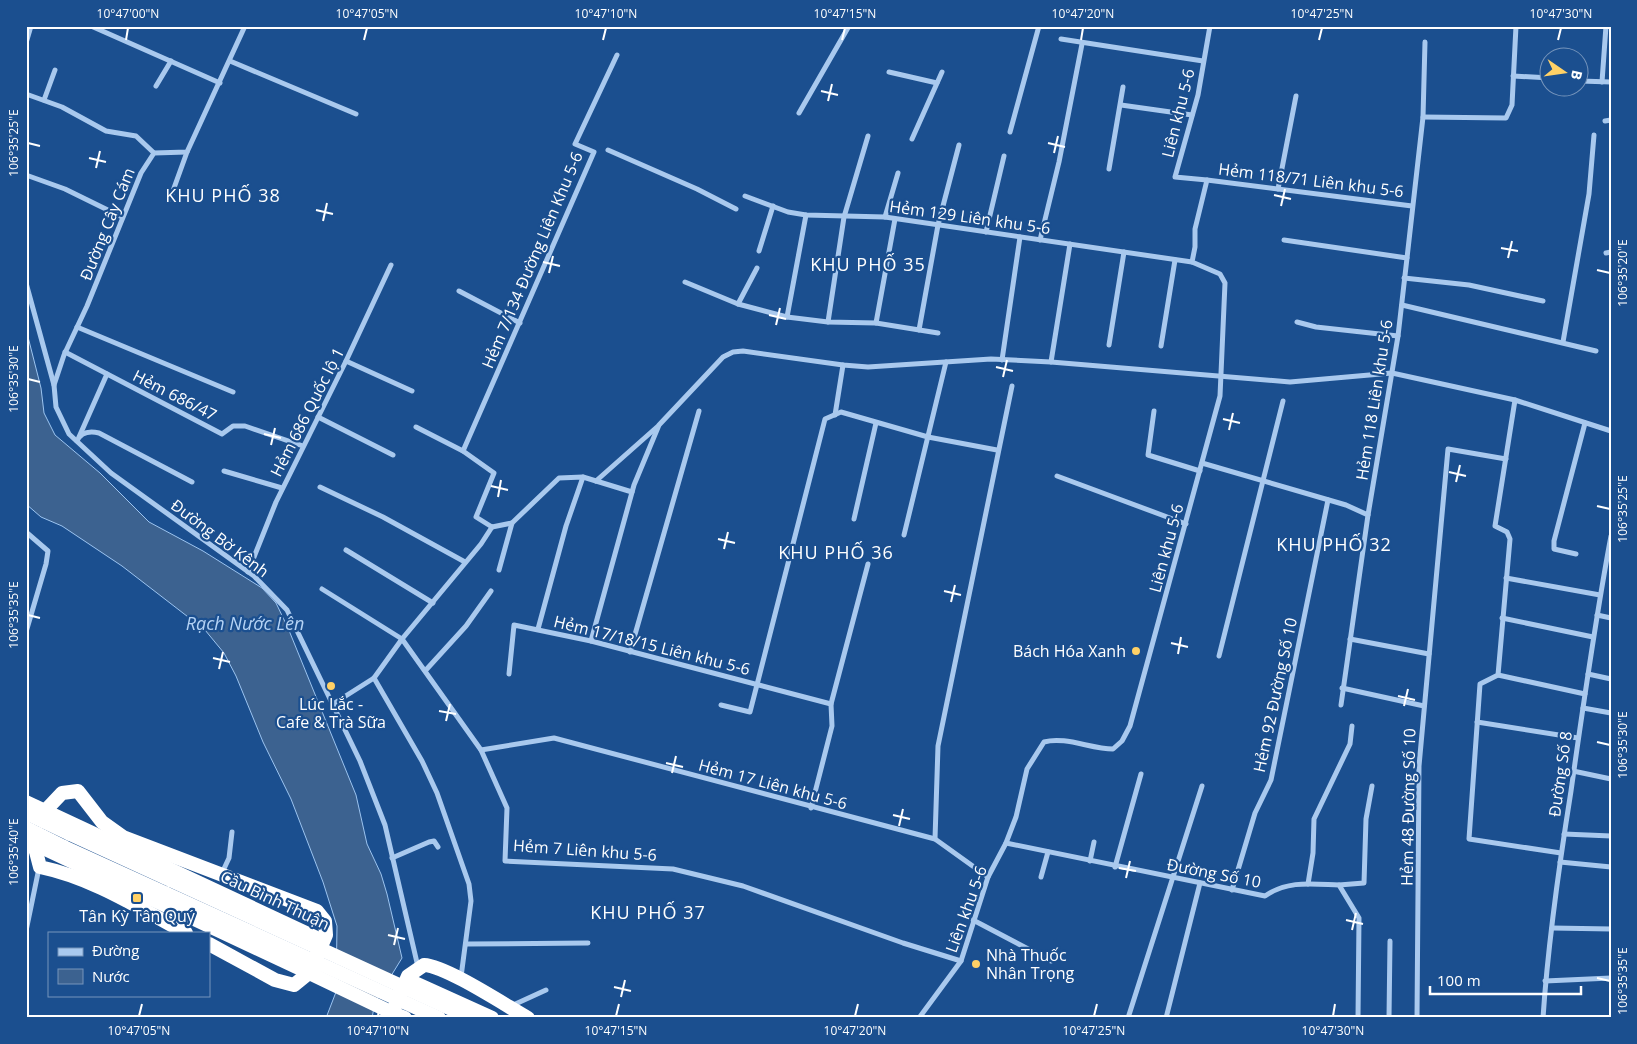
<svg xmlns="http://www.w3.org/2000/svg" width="1637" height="1044" viewBox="0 0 1637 1044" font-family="'Open Sans',sans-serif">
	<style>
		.water { fill: #3c6290; stroke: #9cc4f0 }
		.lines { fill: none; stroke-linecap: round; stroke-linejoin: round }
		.street { stroke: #a9c9ee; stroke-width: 5 }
		.highway { stroke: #fff; stroke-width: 14 }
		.highway-bridge { stroke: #fff; stroke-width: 14 }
		.ticks { fill: none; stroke: #fff; stroke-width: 2 }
		.poi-dot { fill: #ffd166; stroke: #1b4f8f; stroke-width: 2 }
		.labels { text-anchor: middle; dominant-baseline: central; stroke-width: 4.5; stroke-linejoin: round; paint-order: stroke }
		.street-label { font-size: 16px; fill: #fff; stroke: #1b4f8f }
		.poi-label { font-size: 16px; fill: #fff; stroke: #1b4f8f }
		.neighbourhood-label { font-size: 18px; letter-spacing: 1px; fill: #fff; stroke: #1b4f8f }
		.water-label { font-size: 18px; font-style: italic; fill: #b5d3f5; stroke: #1b4f8f }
		.neatline { fill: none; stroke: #fff; stroke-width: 2 }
		.ticks-label { font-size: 12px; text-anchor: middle; fill: #fff }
	</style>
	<rect width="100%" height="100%" fill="#1b4f8f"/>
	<polygon class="water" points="26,329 41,388 44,413 55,435 100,473 149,522 203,551 262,588 276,603 288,628 356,795 367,844 381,874 387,894 402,958 375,1002 372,1018 326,1018 336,992 337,926 323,882 291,799 263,742 236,676 224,653 205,630 122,566 62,526 41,517 26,504"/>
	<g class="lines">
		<g class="street">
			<polyline points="91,26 220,83"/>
			<polyline points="245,26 187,152 154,153 141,173 87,306 64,355 54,385 56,407 69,434 111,473 254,576 287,610 360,761 385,825 418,967"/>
			<polyline points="1061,39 1203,61"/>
			<polyline points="26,43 31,26"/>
			<polyline points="230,61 356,114"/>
			<polyline points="889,72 937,83"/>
			<polyline points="1513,76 1550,78"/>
			<polyline points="1580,81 1611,82"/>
			<polyline points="1602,82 1606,26"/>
			<polyline points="156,86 171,61"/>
			<polyline points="26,94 62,107 106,131 136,136 154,153"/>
			<polyline points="44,100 55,70"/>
			<polyline points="1121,105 1192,115"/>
			<polyline points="799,113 849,26"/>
			<polyline points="1423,117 1506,118 1512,105 1516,26"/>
			<polyline points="1605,121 1611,120"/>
			<polyline points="1010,132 1039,26"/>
			<polyline points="912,139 942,72"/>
			<polyline points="608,150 697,189 736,209"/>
			<polyline points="1109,169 1123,87"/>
			<polyline points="26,175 65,189 122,217"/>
			<polyline points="1207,180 1412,206"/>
			<polyline points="1278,189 1296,96"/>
			<polyline points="745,196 788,212 806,215 885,217 1192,262"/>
			<polyline points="170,199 187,152"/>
			<polyline points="885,217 898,173"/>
			<polyline points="986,232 1004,156"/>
			<polyline points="1040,240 1059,162 1082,44"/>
			<polyline points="1284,240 1407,258"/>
			<polyline points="759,251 773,206"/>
			<polyline points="1606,253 1611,252"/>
			<polyline points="1404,278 1469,285 1543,301"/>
			<polyline points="685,282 738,304 787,317 828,322 876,323 938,333"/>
			<polyline points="26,283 54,385"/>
			<polyline points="459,291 520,323"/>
			<polyline points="738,304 757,268"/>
			<polyline points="1402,305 1596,351"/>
			<polyline points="787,317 806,215"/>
			<polyline points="828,322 844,217 868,136"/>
			<polyline points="1297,322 1316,327 1398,336"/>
			<polyline points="876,323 895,219"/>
			<polyline points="77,327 233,392"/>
			<polyline points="919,330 938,225 959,145"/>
			<polyline points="1563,342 1589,194 1594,135"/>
			<polyline points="1109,345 1124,252"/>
			<polyline points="1161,346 1175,260"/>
			<polyline points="65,352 222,434 233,426 245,426 303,446"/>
			<polyline points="1002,360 1020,237"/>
			<polyline points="346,361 412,391"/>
			<polyline points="1051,362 1070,244"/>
			<polyline points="1515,400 1495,526 1507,532 1510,539 1498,675 1480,684 1469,839 1561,853"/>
			<polyline points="1154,411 1148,455 1200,471"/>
			<polyline points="835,415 843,365"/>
			<polyline points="318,417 393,455"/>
			<polyline points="416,427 463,451 494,473 476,517 492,527"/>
			<polyline points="79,437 107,374"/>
			<path d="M 77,441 C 81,432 90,431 99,433 L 192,482"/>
			<polyline points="463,451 594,152 575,144 617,55"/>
			<polyline points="1202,463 1346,505 1368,515 1398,336 1407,258 1423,117 1425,42"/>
			<polyline points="224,471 282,488"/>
			<polyline points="1057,476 1186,524"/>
			<polyline points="596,481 657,427"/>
			<polyline points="320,487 383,517 465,562"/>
			<polyline points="854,519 876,423"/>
			<polyline points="492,527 512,523"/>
			<polyline points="26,532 48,551 46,564 26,632"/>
			<polyline points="904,535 946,362"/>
			<polyline points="346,550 433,603"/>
			<polyline points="1576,554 1554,549 1554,541 1585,423"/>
			<polyline points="499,570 512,523 559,478 583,477 632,492"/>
			<polyline points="248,572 276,502 346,361 391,265"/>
			<polyline points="1506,578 1600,595"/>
			<polyline points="322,589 402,639 481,750 507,808 505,861 673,869 743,886 903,943 961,961"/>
			<polyline points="1597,615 1611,618"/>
			<polyline points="1502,618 1593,637"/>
			<polyline points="538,629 566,526 583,477"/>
			<polyline points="1350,639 1429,654"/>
			<polyline points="591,641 634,485 659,425 723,357 733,352 743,351 843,365 868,367 991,359 1051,362 1290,382 1392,373 1515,400 1611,431"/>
			<polyline points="630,652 699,411"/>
			<polyline points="1219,656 1283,401"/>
			<polyline points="425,671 466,626 491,591"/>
			<polyline points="509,674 514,625 591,641 831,704"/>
			<polyline points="1588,674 1611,679"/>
			<polyline points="1498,675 1585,694"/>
			<polyline points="374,678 422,761 437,793 469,884 471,901 461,977"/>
			<polyline points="1342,688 1424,706"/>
			<polyline points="333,704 374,678 402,639 481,544 492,527"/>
			<polyline points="721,705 750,712 825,419 841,412 928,437 997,450"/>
			<polyline points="1341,705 1368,515"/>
			<polyline points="1583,708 1611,713"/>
			<polyline points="1477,722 1578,738"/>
			<polyline points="481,750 554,738 935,839 988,877"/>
			<polyline points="1573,771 1611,779"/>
			<polyline points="811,808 832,726 831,704 868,564"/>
			<polyline points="1564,834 1611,836"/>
			<polyline points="935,839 938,746 1012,386"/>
			<path d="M 1006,843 L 1265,896 C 1288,880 1312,884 1339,885 L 1359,918 L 1358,1018"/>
			<polyline points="392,858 429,842 434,841 438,847"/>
			<polyline points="1090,861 1094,842"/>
			<polyline points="1560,862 1611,867"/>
			<polyline points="1115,867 1141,774"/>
			<polyline points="222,873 229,858 232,832"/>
			<polyline points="1041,877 1048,852"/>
			<polyline points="1308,884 1313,853 1314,819 1350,744 1352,726"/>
			<polyline points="1339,885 1364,883 1366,819 1372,786"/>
			<polyline points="1232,890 1255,813 1271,780 1328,500"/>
			<polyline points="973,920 1051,961"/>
			<polyline points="1552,928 1611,929"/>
			<polyline points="26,931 39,868"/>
			<polyline points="467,944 588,943"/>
			<polyline points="1545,981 1611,978"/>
			<polyline points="511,1006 546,990"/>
			<path d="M 919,1018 L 961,961 L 988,877 L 1006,843 L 1016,817 L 1027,769 L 1044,742 C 1065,736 1091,749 1113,749 L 1122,741 L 1130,726 L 1220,396 L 1225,283 L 1220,274 L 1192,262 L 1195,247 L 1195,229 L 1207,180 L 1175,177 L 1198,95 L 1210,26"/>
			<polyline points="1128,1018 1202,786"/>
			<polyline points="1166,1018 1200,883"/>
			<polyline points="1389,1018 1390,941"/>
			<polyline points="1417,1018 1419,766 1448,449 1506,459"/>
			<path d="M 1543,1018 C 1548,942 1559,866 1571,791 C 1583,706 1595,621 1611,536"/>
		</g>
		<g class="highway">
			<polyline points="26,802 319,939"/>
			<polyline points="45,811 62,793 78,791 102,822 123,837 317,911 325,921 326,935 310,972 294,985 275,980 209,944"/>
			<polyline points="26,813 70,834"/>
			<polyline points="26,828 64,847"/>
			<path d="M 38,834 L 34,844 L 40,867 C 93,878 139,908 186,933"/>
			<polyline points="26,840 305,971"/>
			<polyline points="408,980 492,1018"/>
			<polyline points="395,1014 405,1018"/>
			<path d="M 390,1018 L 408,976 L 424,965 C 446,966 505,1005 528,1018"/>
		</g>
		<g class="highway-bridge">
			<polyline points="70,834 471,1018"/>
			<polyline points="64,847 439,1018"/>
			<polyline points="305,971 395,1014"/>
		</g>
	</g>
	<path class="ticks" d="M 126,40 L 128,28M 364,40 L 367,28M 603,40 L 606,28M 842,40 L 845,28M 1081,40 L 1083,28M 1319,40 L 1322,28M 1558,40 L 1561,28M 821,91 L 838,95M 828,101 L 832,84M 28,143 L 40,146M 1048,143 L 1065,147M 1054,153 L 1058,136M 89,158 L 106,162M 96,168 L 100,151M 1274,195 L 1291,199M 1281,206 L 1285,189M 316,210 L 333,214M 323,221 L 327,203M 1501,248 L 1518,251M 1508,258 L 1512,241M 543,262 L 560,266M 1597,270 L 1610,273M 549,273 L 553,256M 769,315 L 786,319M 776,325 L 780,308M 996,367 L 1013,371M 1003,377 L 1007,360M 28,379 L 40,382M 1223,419 L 1240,423M 1229,430 L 1233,413M 264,434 L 281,438M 271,445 L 275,428M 1449,472 L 1466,476M 1456,482 L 1460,465M 491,486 L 508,490M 498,497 L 501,480M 1597,506 L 1610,509M 718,539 L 735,543M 724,549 L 728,532M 944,591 L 961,595M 951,602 L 955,585M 28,615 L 40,618M 1171,643 L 1188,647M 1178,654 L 1181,637M 213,658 L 230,662M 219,669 L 223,652M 1398,696 L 1415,700M 1404,706 L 1408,689M 439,711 L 456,714M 446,721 L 450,704M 1597,742 L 1610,745M 666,763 L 683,767M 672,773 L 676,756M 893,815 L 910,819M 899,826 L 903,809M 28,852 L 40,854M 1119,868 L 1136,871M 1126,878 L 1130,861M 161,882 L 178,886M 167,893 L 171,876M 1346,920 L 1363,924M 1352,930 L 1356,913M 388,935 L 405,939M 394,945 L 398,928M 1597,978 L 1610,981M 614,987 L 631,991M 621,997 L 625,980M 139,1016 L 142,1004M 378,1016 L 380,1004M 616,1016 L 619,1004M 855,1016 L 858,1004M 1094,1016 L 1097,1004M 1333,1016 L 1335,1004"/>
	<g class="poi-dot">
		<circle cx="1136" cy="651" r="5"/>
		<circle cx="331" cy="686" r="5"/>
		<rect x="132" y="893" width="10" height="10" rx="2.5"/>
		<circle cx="976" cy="964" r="5"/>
	</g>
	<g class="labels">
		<g class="street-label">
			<text transform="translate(1178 113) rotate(-76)">Liên khu 5-6</text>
			<text transform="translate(1311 180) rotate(7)">Hẻm 118/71 Liên khu 5-6</text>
			<text transform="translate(970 217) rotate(8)">Hẻm 129 Liên khu 5-6</text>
			<text transform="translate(107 224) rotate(-68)">Đường Cây Cám</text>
			<text transform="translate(532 260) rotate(-67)">Hẻm 7/134 Đường Liên Khu 5-6</text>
			<text transform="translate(175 395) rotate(27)">Hẻm 686/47</text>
			<text transform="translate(1374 400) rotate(-81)">Hẻm 118 Liên khu 5-6</text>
			<text transform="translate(307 412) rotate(-63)">Hẻm 686 Quốc lộ 1</text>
			<text transform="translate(220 538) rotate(37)">Đường Bờ Kênh</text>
			<text transform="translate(1166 548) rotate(-75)">Liên khu 5-6</text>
			<text transform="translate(652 645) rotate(14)">Hẻm 17/18/15 Liên khu 5-6</text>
			<text transform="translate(1275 695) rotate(-78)">Hẻm 92 Đường Số 10</text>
			<text transform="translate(1560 774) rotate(-82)">Đường Số 8</text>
			<text transform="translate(773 784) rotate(15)">Hẻm 17 Liên khu 5-6</text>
			<text transform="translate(1408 807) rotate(-89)">Hẻm 48 Đường Số 10</text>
			<text transform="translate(585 850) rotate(4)">Hẻm 7 Liên khu 5-6</text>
			<text transform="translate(1214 873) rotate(11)">Đường Số 10</text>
			<text transform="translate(275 900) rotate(25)">Cầu Bình Thuận</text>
			<text transform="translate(966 909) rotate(-70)">Liên khu 5-6</text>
		</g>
		<g class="poi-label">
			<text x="1126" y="651" text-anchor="end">Bách Hóa Xanh</text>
			<text x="331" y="704">Lúc Lắc -<tspan x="331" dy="18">Cafe &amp; Trà Sữa</tspan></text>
			<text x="137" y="916">Tân Kỳ Tân Quý</text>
			<text x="986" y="955" text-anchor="start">Nhà Thuốc<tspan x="986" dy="18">Nhân Trọng</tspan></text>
		</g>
		<g class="neighbourhood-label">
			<text x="223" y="195">KHU PHỐ 38</text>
			<text x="868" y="264">KHU PHỐ 35</text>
			<text x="1334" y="544">KHU PHỐ 32</text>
			<text x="836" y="552">KHU PHỐ 36</text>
			<text x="648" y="912">KHU PHỐ 37</text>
		</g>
		<g class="water-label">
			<text x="245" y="623">Rạch Nước Lên</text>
		</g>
	</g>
	<rect width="1637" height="1044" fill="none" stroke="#1b4f8f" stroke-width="55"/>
	<rect x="48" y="932" width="162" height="65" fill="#1b4f8f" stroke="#7695bc"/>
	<rect x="58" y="948" width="25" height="8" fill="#a9c9ee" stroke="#7695bc"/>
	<text x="92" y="956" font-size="15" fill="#ffffff">Đường</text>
	<rect x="58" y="969" width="25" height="15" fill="#3c6290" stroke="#7695bc"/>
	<text x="92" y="982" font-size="15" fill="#ffffff">Nước</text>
	<g transform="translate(1564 72) rotate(103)"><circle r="24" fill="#1b4f8f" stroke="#7695bc"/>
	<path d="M0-4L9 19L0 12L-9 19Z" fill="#ffd166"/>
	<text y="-8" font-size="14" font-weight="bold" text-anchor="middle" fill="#ffffff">B</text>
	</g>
	<path d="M1430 986v8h151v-8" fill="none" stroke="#ffffff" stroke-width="2.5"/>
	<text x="1437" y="986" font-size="15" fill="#ffffff" stroke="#1b4f8f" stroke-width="4" paint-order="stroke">100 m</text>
	<rect x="28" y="28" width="1582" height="988" class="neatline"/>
	<g class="ticks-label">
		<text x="128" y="18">10°47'00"N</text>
		<text x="367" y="18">10°47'05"N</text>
		<text x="606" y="18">10°47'10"N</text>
		<text x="845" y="18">10°47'15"N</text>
		<text x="1083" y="18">10°47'20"N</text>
		<text x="1322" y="18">10°47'25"N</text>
		<text x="1561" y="18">10°47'30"N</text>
		<text transform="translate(14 143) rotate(-90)" y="4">106°35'25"E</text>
		<text transform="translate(1623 273) rotate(-90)" y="4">106°35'20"E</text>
		<text transform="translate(14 379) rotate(-90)" y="4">106°35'30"E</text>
		<text transform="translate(1623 509) rotate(-90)" y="4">106°35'25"E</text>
		<text transform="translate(14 615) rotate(-90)" y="4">106°35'35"E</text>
		<text transform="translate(1623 745) rotate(-90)" y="4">106°35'30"E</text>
		<text transform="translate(14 852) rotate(-90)" y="4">106°35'40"E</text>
		<text transform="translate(1623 981) rotate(-90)" y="4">106°35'35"E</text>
		<text x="139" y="1035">10°47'05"N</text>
		<text x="378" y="1035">10°47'10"N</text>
		<text x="616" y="1035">10°47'15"N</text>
		<text x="855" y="1035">10°47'20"N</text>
		<text x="1094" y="1035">10°47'25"N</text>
		<text x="1333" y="1035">10°47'30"N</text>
	</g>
</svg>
